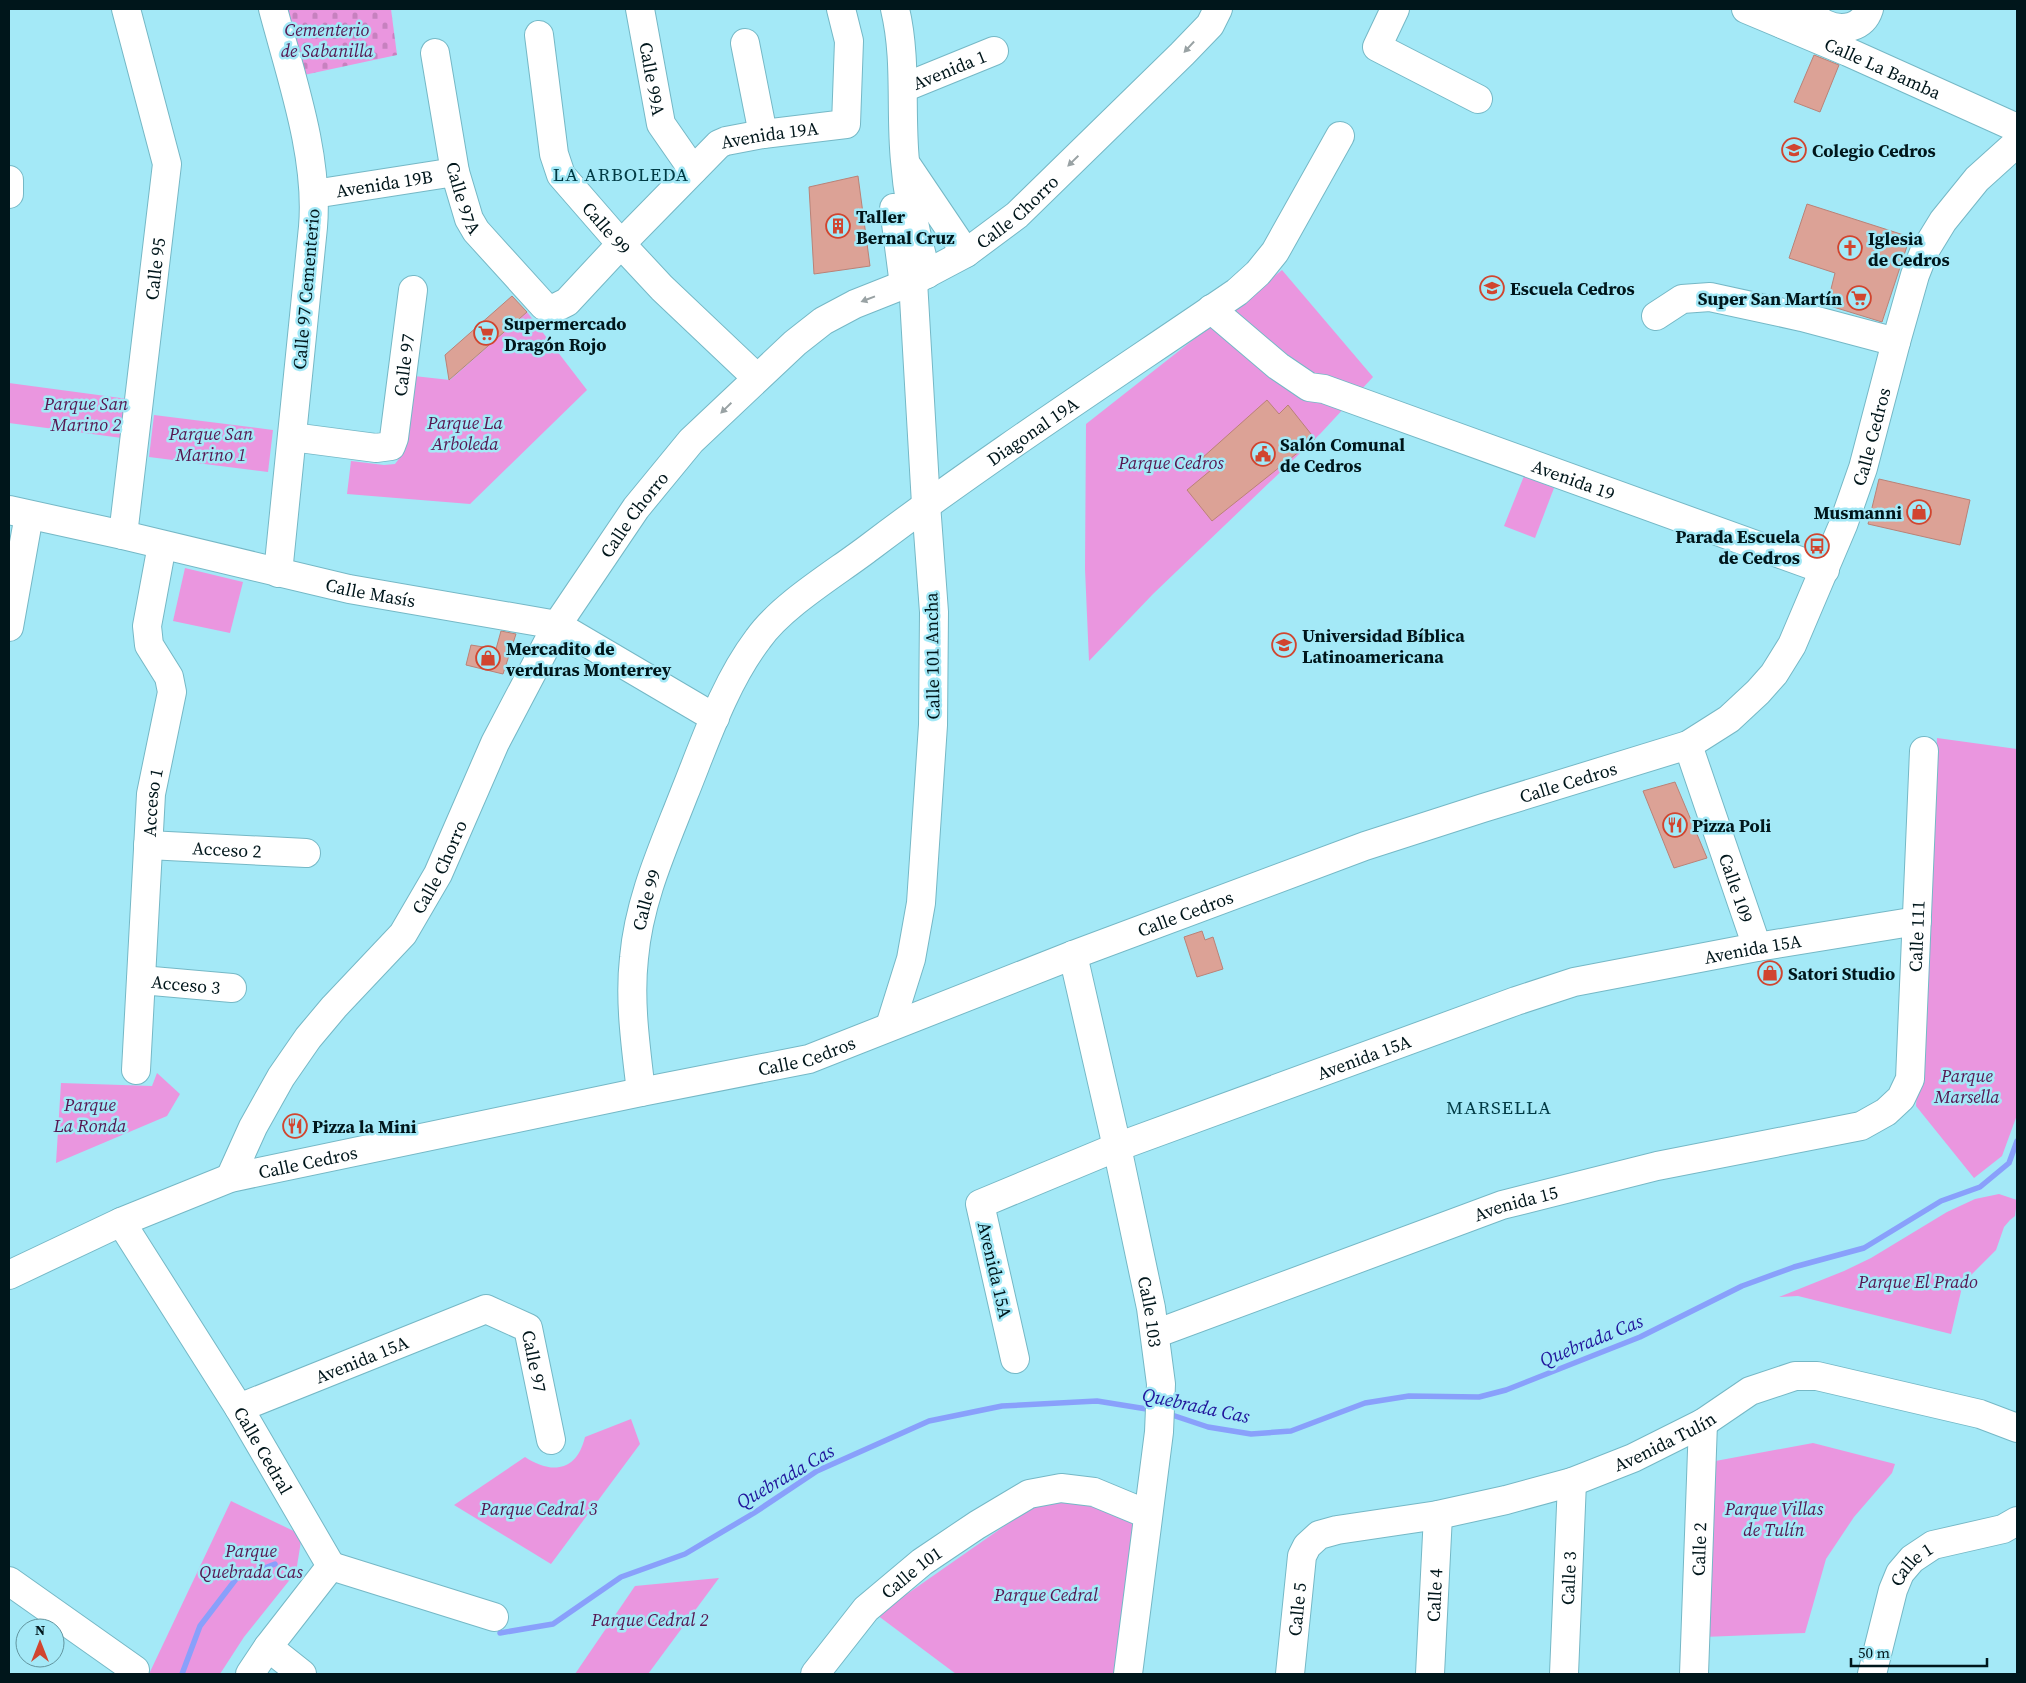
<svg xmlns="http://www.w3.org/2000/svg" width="2026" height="1683" viewBox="0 0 2026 1683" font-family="'Source Serif 4',serif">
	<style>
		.cemetery { fill: url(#cemetery-stones) }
		.park { fill: #ea96df }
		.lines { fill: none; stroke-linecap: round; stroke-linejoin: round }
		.stream { stroke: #89a0fb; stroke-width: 5.5 }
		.building { fill: #dca296; stroke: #ba8277 }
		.minor-casing { stroke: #75b8c6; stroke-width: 30 }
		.minor { stroke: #fff; stroke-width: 28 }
		.oneway { fill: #99a2a4 }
		.labels { text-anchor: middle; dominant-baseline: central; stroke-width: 5; stroke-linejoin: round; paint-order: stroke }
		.park-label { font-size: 18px; font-style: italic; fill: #561650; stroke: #a4e9f7 }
		.street-label { font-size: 18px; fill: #00161b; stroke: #a4e9f7 }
		.poi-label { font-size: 18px; font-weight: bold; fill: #00161b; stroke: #a4e9f7; text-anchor: start }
		.neighbourhood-label { font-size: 19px; letter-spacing: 1px; fill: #003a44; stroke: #a4e9f7 }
		.water-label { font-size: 19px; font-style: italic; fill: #20159b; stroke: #a4e9f7 }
	</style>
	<defs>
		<pattern id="cemetery-stones" width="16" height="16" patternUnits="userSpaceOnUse" patternTransform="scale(1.25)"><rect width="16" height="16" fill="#ea96df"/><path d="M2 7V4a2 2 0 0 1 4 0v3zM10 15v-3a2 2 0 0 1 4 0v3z" fill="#c781bf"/></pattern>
	</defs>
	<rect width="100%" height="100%" fill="#a4e9f7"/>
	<polygon class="cemetery" points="286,9 391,9 397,55 304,75"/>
	<g class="park">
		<polygon points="1282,270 1373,377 1320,434 1153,594 1089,661 1085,569 1086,424"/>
		<path d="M 527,312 L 587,390 L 470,504 L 347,494 L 351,461 L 384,465 L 395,464 C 413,444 411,403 414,376 L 450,380 Z"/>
		<polygon points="9,383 128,399 122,438 9,423"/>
		<polygon points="154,415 273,430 268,472 149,457"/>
		<polygon points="1524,476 1554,488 1535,538 1504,526"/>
		<polygon points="185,568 243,582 230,633 173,621"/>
		<polygon points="1937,738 2017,749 2017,1115 2002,1156 1974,1178 1916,1106 1928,924"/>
		<polygon points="157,1073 180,1094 167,1116 56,1163 61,1083 152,1086"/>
		<polygon points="1999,1194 2017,1200 2015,1216 2010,1220 2004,1227 1996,1250 1963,1283 1951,1334 1798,1296 1779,1297 1844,1271 1871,1258 1947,1212 1975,1199"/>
		<path d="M 631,1419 L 640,1444 L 551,1564 L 454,1505 L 525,1457 C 552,1475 577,1471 585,1437 Z"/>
		<polygon points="1813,1443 1895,1464 1892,1473 1854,1517 1826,1559 1805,1633 1703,1637 1710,1462"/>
		<polygon points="231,1501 302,1535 296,1572 244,1637 220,1674 149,1674"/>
		<polygon points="1065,1501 1095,1505 1136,1522 1117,1674 956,1674 877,1615 1033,1506"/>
		<polygon points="719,1578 648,1674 575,1674 635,1586"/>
	</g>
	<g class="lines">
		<g class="stream">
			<polyline points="1166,1413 1208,1427 1251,1434 1291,1431 1365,1403 1409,1396 1479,1397 1506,1390 1640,1337 1742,1286 1794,1267 1864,1248 1941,1201 1980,1187 2009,1163 2017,1141"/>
			<polyline points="500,1633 553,1624 621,1577 685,1554 754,1513 817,1471 929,1421 1002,1406 1097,1401 1153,1410"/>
			<polyline points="182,1674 200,1626 236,1579 275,1564"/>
		</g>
	</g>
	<g class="building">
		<polygon points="1814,55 1839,65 1820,112 1794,102"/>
		<polygon points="858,176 870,266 814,274 809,187"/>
		<polygon points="1807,204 1910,237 1882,322 1827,305 1835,273 1789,258"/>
		<polygon points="512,296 527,312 449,380 445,355"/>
		<polygon points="1267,400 1279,414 1288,405 1315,439 1212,521 1187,490 1211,470 1201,459"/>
		<polygon points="1879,479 1970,500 1960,545 1868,524"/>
		<polygon points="501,631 516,634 503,674 466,665 471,645 496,649"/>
		<polygon points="1675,782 1707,858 1674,868 1643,791"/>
		<polygon points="1202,931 1205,940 1213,937 1223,969 1197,977 1184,937"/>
	</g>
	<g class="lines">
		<g class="minor-casing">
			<g id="minor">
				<path d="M 273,9 C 291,77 319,156 313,227 L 278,573"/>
				<path id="s1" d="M 640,9 L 661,124 L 693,170"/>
				<path d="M 895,9 C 907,59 900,111 905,161 C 908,200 916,237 927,274"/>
				<polyline points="1395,9 1377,47 1478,99"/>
				<path id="s2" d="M 1746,9 L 1848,52 L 2017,128"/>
				<path d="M 1782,24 C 1785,19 1788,11 1794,9 C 1806,6 1815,19 1825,24 C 1842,32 1863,28 1869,9"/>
				<path id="s3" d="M 539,35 L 554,154 L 561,175 L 621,244 L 662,288 L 757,378"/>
				<polyline points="745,43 763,134"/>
				<path id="s4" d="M 435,53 L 455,172 L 469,219 L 476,231 L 544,306 L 553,309 L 567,302 L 621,244 L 719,144 L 726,141 L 763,134 L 846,124 L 849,41 L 841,9"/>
				<path id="s5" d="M 903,88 L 994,51"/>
				<polyline points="908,167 966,253"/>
				<polyline points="9,180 9,194"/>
				<path id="s6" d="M 314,194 L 455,172"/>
				<polyline points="894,208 904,285"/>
				<path id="s7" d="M 1211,309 L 1278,366 L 1309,387 L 1324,389 L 1825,570"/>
				<polyline points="1656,316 1682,299 1710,297 1802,317 1896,342"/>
				<path id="s8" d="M 292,437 L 376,448 L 391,446 L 394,438 L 413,290"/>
				<path id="s9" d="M 9,510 L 123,535 L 349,589 L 557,625 L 715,718"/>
				<path id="s10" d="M 123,535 L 167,164 L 126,9"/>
				<polyline points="9,627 29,515"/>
				<path id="s11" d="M 1688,745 L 1757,947"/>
				<path id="s12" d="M 148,845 L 306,853"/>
				<path id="s13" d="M 1073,955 L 1117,1147 L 1151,1308 L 1161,1384 L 1159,1432 L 1128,1674"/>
				<path id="s14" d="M 141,980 L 232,988"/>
				<polyline points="890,1026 911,959 921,903 933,725 934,612 926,504 913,281"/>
				<path id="s15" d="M 136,1070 L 151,794 L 172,692 L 169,677 L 149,645 L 147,626 L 162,545"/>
				<path id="s16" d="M 641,1092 C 636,1048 629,1002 634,958 C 639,900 663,848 684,794 C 705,742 724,684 758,639 C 782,605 836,573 870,547 C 989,457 1114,376 1237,292 L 1258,273 L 1275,252 L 1340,136"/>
				<path id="s17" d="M 230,1178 L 253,1127 L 281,1077 L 308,1038 L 334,1007 L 403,934 L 438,874 L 495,743 L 557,625 L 636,508 L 691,441 L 795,343 L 823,321 L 855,304 L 913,281 L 966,253 L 1017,215 L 1182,54 L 1210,25 L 1218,9"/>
				<path id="s18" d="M 121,1222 L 239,1408 L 331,1566 L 268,1647 L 250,1674"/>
				<path id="s19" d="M 9,1275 L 121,1222 L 230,1178 L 641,1092 L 809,1059 L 1073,955 L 1365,846 L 1483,808 L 1688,745 L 1729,719 L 1758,692 L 1774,674 L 1792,645 L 1843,525 L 1863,468 L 1896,342 L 1915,275 L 1924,252 L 1943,221 L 1977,179 L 2017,143"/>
				<path id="s20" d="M 1155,1334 L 1502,1205 L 1657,1166 L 1861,1126 L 1886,1112 L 1901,1098 L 1910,1079 L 1924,751"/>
				<path id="s21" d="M 1015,1359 L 980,1204 L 1117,1147 L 1516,1001 L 1574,982 L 1757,947 L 1917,921"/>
				<path id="s22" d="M 239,1408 L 486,1309 L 528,1328 L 551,1440"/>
				<polyline points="331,1566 494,1617"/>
				<polyline points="9,1581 135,1670"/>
				<polyline points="268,1647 302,1674"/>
				<path id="s23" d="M 815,1674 L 866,1609 L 922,1562 L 977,1525 L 1029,1494 L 1061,1488 L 1094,1492 L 1147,1514"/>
				<path id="s24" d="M 1290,1674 L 1302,1556 L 1307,1546 L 1319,1535 L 1337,1530 L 1438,1515 L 1506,1500 L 1572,1482 L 1633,1458 L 1703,1423 L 1750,1391 L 1795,1376 L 1817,1376 L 1980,1414 L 2017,1428"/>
				<path id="s25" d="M 1430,1674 L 1438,1515"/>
				<path id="s26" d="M 1564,1674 L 1572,1482"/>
				<path id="s27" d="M 1694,1674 L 1703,1423"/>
				<path id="s28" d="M 1872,1674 L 1893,1590 L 1900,1573 L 1912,1559 L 1933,1545 L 2003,1529 L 2017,1521"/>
			</g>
		</g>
		<use href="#minor" class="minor"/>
	</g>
	<defs><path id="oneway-solid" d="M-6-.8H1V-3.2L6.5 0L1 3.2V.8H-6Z" transform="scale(1.25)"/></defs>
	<g class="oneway">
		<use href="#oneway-solid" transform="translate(1189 47) rotate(133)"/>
		<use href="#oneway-solid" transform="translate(1073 161) rotate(136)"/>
		<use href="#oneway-solid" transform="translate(868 299) rotate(159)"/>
		<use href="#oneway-solid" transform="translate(726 408) rotate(136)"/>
	</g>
	<defs>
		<g id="school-ring" transform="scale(1.25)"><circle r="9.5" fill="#a4e9f7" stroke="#d1452f" stroke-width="1.5"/><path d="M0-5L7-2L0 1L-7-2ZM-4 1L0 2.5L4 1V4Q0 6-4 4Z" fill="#d1452f"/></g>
		<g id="building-ring" transform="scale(1.25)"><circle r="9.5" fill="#a4e9f7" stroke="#d1452f" stroke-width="1.5"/><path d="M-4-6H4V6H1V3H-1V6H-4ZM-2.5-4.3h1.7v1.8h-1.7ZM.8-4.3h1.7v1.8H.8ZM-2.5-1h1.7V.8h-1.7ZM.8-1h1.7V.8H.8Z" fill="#d1452f"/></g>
		<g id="church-ring" transform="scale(1.25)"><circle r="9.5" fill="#a4e9f7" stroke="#d1452f" stroke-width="1.5"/><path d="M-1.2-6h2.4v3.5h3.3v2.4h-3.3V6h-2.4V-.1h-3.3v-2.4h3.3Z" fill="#d1452f"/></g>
		<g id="supermarket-ring" transform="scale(1.25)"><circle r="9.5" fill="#a4e9f7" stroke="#d1452f" stroke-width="1.5"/><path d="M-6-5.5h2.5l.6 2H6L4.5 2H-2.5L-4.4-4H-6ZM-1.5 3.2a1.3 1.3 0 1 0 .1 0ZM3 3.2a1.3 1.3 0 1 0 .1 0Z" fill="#d1452f"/></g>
		<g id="civic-ring" transform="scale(1.25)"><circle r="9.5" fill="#a4e9f7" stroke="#d1452f" stroke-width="1.5"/><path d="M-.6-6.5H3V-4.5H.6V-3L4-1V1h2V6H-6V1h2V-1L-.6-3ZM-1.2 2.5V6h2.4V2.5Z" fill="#d1452f"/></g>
		<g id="shop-ring" transform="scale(1.25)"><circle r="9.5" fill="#a4e9f7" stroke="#d1452f" stroke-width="1.5"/><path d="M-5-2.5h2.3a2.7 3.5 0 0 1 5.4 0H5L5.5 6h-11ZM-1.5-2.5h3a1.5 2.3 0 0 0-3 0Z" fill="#d1452f"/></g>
		<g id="bus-ring" transform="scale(1.25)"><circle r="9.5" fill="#a4e9f7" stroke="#d1452f" stroke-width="1.5"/><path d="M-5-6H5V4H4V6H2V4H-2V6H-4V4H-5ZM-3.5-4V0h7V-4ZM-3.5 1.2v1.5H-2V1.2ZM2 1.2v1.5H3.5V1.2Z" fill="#d1452f"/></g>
		<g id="university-ring" transform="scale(1.25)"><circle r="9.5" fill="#a4e9f7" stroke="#d1452f" stroke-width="1.5"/><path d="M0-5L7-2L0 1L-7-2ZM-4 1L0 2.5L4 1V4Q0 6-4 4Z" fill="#d1452f"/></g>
		<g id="restaurant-ring" transform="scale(1.25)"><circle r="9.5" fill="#a4e9f7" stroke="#d1452f" stroke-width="1.5"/><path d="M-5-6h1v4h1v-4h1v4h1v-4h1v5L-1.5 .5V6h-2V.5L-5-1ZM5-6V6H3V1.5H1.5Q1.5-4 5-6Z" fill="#d1452f"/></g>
	</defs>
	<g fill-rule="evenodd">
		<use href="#school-ring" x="1794" y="150"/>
		<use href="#building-ring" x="838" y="226"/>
		<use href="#church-ring" x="1850" y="248"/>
		<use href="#school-ring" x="1492" y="288"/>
		<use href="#supermarket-ring" x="1859" y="298"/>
		<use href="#supermarket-ring" x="486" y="333"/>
		<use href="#civic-ring" x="1263" y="454"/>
		<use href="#shop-ring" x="1919" y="512"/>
		<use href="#bus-ring" x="1817" y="546"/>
		<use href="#university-ring" x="1284" y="645"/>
		<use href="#shop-ring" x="488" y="658"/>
		<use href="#restaurant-ring" x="1675" y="825"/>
		<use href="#shop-ring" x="1770" y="973"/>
		<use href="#restaurant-ring" x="295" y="1126"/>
	</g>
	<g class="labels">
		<g class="park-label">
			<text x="327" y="29">Cementerio<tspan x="327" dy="21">de Sabanilla</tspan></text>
			<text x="86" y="403">Parque San<tspan x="86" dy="21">Marino 2</tspan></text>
			<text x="465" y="422">Parque La<tspan x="465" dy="21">Arboleda</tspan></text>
			<text x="211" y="433">Parque San<tspan x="211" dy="21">Marino 1</tspan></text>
			<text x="1171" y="462">Parque Cedros</text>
			<text x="1967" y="1075">Parque<tspan x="1967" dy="21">Marsella</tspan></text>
			<text x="90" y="1104">Parque<tspan x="90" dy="21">La Ronda</tspan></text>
			<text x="1918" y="1281">Parque El Prado</text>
			<text x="539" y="1508">Parque Cedral 3</text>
			<text x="1774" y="1508">Parque Villas<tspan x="1774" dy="21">de Tulín</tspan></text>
			<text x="251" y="1550">Parque<tspan x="251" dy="21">Quebrada Cas</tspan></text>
			<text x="1046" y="1594">Parque Cedral</text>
			<text x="650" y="1619">Parque Cedral 2</text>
		</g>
		<g class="street-label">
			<text stroke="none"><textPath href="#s2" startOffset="149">Calle La Bamba</textPath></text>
			<text stroke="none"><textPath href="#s5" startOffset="50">Avenida 1</textPath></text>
			<text stroke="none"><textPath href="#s1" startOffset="71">Calle 99A</textPath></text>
			<text stroke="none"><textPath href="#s4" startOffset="581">Avenida 19A</textPath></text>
			<text stroke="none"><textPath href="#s6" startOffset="71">Avenida 19B</textPath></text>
			<text stroke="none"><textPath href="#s4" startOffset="148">Calle 97A</textPath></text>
			<text stroke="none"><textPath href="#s17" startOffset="1278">Calle Chorro</textPath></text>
			<text stroke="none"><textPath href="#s3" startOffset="212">Calle 99</textPath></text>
			<text stroke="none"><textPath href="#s10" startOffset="268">Calle 95</textPath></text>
			<text transform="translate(306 289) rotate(-85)">Calle 97 Cementerio</text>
			<text stroke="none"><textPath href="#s8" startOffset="182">Calle 97</textPath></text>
			<text stroke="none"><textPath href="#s16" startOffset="824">Diagonal 19A</textPath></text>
			<text stroke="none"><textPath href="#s19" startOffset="2136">Calle Cedros</textPath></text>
			<text stroke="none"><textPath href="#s7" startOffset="406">Avenida 19</textPath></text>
			<text stroke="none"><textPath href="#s17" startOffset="782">Calle Chorro</textPath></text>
			<text stroke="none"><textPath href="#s9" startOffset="371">Calle Masís</textPath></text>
			<text transform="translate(932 656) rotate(-91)">Calle 101 Ancha</text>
			<text stroke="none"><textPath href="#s19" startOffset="1641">Calle Cedros</textPath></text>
			<text stroke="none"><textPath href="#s15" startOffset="268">Acceso 1</textPath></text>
			<text stroke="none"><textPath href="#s12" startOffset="79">Acceso 2</textPath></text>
			<text stroke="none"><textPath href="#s17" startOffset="378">Calle Chorro</textPath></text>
			<text stroke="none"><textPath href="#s11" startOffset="151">Calle 109</textPath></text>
			<text stroke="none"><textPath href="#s16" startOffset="194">Calle 99</textPath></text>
			<text stroke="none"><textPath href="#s19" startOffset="1236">Calle Cedros</textPath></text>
			<text stroke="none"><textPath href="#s20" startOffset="951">Calle 111</textPath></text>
			<text stroke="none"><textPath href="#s21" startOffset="975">Avenida 15A</textPath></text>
			<text stroke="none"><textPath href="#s14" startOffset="45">Acceso 3</textPath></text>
			<text stroke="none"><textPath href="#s19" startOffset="831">Calle Cedros</textPath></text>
			<text stroke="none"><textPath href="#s21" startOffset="570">Avenida 15A</textPath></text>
			<text stroke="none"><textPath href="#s19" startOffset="321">Calle Cedros</textPath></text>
			<text stroke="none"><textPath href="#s20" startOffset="384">Avenida 15</textPath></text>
			<text transform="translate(995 1270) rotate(77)">Avenida 15A</text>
			<text stroke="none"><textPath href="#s13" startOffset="365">Calle 103</textPath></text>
			<text stroke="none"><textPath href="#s22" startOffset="132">Avenida 15A</textPath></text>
			<text stroke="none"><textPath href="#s22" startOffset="346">Calle 97</textPath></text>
			<text stroke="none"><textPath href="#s24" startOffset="506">Avenida Tulín</textPath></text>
			<text stroke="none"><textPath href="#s18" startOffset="269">Calle Cedral</textPath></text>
			<text stroke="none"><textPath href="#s27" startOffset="125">Calle 2</textPath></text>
			<text stroke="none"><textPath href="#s28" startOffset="119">Calle 1</textPath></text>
			<text stroke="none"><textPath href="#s23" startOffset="141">Calle 101</textPath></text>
			<text stroke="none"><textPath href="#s26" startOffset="96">Calle 3</textPath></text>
			<text stroke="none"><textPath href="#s25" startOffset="79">Calle 4</textPath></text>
			<text stroke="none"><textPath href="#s24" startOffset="65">Calle 5</textPath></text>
		</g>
		<g class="poi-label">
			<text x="1812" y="150">Colegio Cedros</text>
			<text x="856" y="216">Taller<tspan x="856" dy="21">Bernal Cruz</tspan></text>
			<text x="1868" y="238">Iglesia<tspan x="1868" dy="21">de Cedros</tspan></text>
			<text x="1510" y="288">Escuela Cedros</text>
			<text x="1842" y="298" text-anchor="end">Super San Martín</text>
			<text x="504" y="323">Supermercado<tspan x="504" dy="21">Dragón Rojo</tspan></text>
			<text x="1280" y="444">Salón Comunal<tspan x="1280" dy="21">de Cedros</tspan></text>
			<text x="1902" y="512" text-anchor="end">Musmanni</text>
			<text x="1800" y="536" text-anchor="end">Parada Escuela<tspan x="1800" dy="21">de Cedros</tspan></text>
			<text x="1302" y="635">Universidad Bíblica<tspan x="1302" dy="21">Latinoamericana</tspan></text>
			<text x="506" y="648">Mercadito de<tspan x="506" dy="21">verduras Monterrey</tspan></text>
			<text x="1692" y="825">Pizza Poli</text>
			<text x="1788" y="973">Satori Studio</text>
			<text x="312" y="1126">Pizza la Mini</text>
		</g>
		<g class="neighbourhood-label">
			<text x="621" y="174">LA ARBOLEDA</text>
			<text x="1499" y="1107">MARSELLA</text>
		</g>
		<g class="water-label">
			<text transform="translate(1591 1340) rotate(-22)">Quebrada Cas</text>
			<text transform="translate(1196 1405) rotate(12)">Quebrada Cas</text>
			<text transform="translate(785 1476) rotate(-30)">Quebrada Cas</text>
		</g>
	</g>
	<rect width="2026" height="1683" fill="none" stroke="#00161b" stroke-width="20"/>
	<g transform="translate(40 1643)"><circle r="24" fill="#a4e9f7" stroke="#62959f"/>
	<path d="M0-4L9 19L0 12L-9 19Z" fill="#d1452f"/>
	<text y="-8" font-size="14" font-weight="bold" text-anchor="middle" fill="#00161b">N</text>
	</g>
	<path d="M1851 1658v8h136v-8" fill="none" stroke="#00161b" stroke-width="2.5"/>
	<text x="1858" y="1658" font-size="15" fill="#00161b" stroke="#a4e9f7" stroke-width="4" paint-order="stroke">50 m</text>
</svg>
